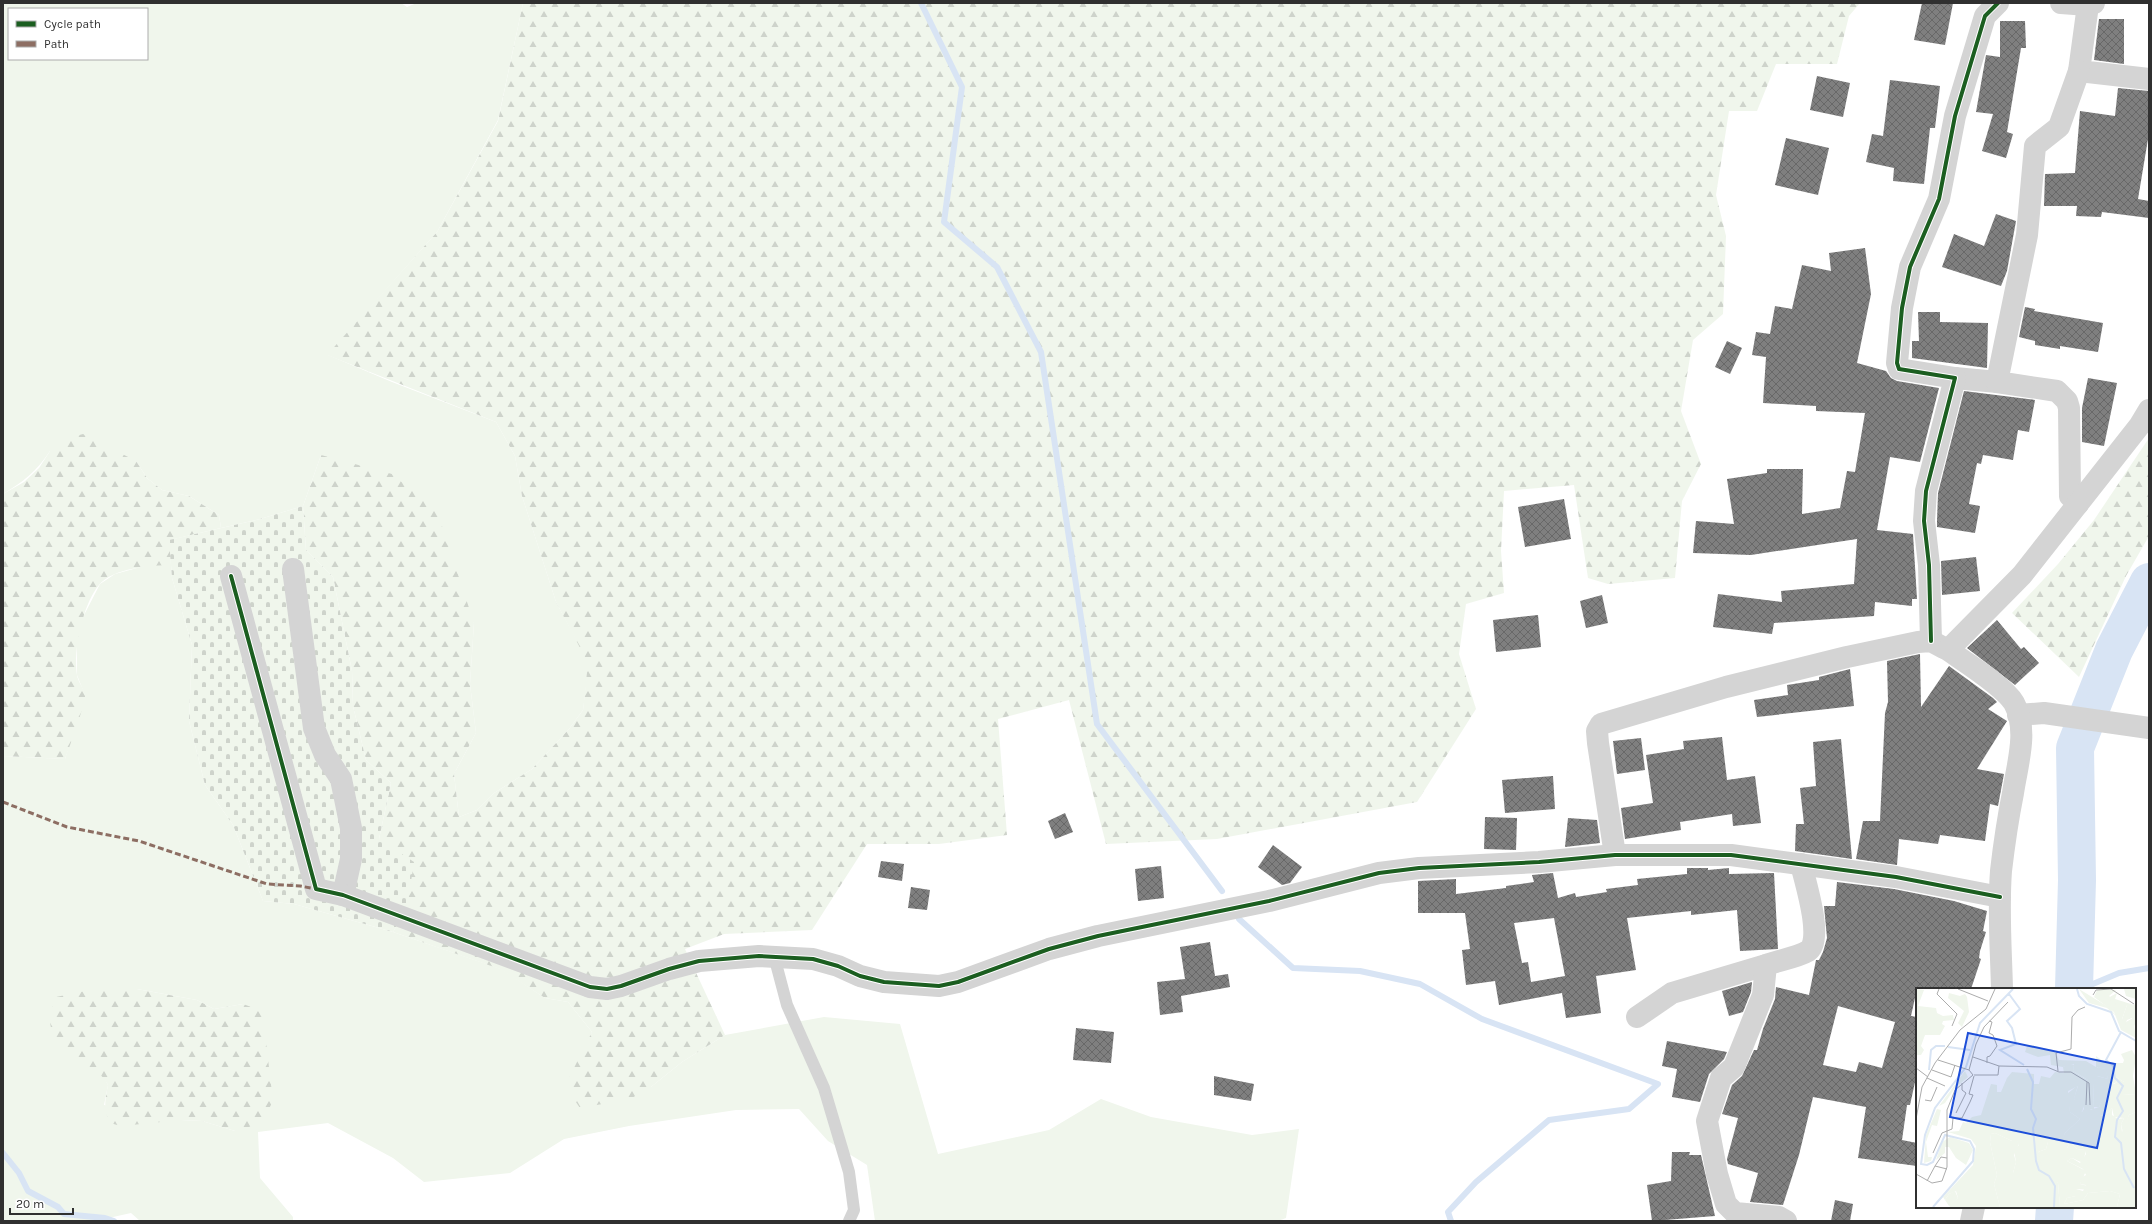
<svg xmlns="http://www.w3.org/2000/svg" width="2152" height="1224" viewBox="0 0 2152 1224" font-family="Karla,sans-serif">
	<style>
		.grass { fill: #f0f6ec; fill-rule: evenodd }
		.forest { fill: url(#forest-firs) }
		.cemetery { fill: url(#cemetery-stones) }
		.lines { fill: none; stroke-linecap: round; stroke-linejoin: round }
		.stream { stroke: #d8e4f4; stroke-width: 6 }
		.river { stroke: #d8e4f4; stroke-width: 38 }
		.building { fill: url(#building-cross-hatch); fill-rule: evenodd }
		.service { stroke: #d4d4d4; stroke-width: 12 }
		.minor { stroke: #d4d4d4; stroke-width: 22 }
		.quiet { stroke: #8d6e63; stroke-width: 3; stroke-dasharray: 6 3; stroke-linecap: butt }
		.cycleway-casing { stroke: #fff; stroke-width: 6 }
		.cycleway { stroke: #1b5e20; stroke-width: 4 }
		.inset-river { fill: none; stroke: #d8e4f4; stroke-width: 2 }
		.inset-road { fill: none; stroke: #acacac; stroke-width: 1 }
		.view { fill: #1d4ed8; fill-opacity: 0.15; stroke: #1d4ed8; stroke-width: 2 }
		.inset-edge { fill: none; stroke: #303030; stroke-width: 2 }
	</style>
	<defs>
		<pattern id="forest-firs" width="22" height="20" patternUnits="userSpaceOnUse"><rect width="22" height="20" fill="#f0f6ec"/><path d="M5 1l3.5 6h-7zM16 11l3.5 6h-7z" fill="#ced3cb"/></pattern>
		<pattern id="cemetery-stones" width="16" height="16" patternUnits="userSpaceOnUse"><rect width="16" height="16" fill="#f0f6ec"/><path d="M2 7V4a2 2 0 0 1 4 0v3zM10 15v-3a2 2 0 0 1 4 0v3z" fill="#ced3cb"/></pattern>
		<pattern id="building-cross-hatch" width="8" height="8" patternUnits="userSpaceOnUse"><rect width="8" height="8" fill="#7f7f7f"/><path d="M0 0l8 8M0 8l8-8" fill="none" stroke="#686868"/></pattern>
	</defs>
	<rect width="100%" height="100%" fill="#fff"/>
	<g class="grass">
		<path d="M 3,3 L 401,3 L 407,7 L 417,3 L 523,3 L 498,120 L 437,232 L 328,355 L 392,382 L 496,422 L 515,456 L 522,496 L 556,602 L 589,663 L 583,710 L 569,729 L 532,769 L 494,793 L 477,810 L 459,817 L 454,774 L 476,733 L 470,684 L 474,623 L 321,455 L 303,506 L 260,519 L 221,528 L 219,515 L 189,496 L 162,490 L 147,478 L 136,461 L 50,451 C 37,471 23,482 3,494 ZM 9,9 L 147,9 L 147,59 L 9,59 Z"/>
		<path d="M 148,565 L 171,565 L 172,578 L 192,645 L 189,721 L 205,785 L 233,825 L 263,901 L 294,904 L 393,932 L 501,969 L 545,998 L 568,1002 L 592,1032 L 586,1046 L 651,1087 L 682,1062 L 725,1035 L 824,1017 L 900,1024 L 938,1154 L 1049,1130 L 1101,1099 L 1151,1117 L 1252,1135 L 1299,1129 L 1286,1218 L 1278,1221 L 875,1221 L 867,1165 L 828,1141 L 799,1109 L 736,1110 L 629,1126 L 564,1139 L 510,1173 L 424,1182 L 393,1158 L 328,1123 L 258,1132 L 260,1178 L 293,1217 L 293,1221 L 140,1221 L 131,1213 L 95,1221 L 3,1221 L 3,756 L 65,759 L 85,695 L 77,675 L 77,637 L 82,619 L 100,584 L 115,574 ZM 137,989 L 197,1000 L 214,1009 L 243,1004 L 235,1131 L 202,1121 L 181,1120 L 104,1105 L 108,1085 L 102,1074 Z"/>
	</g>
	<g class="forest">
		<polygon points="523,3 1860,3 1849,16 1837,64 1776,64 1757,111 1729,111 1716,195 1726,236 1723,314 1693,340 1681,411 1701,464 1682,501 1675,578 1608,584 1588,578 1574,485 1504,491 1501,551 1504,593 1466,604 1459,654 1476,709 1417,802 1217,839 1106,844 1069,700 998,719 1007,835 939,844 867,844 812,930 724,934 685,949 725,1035 682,1062 651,1087 630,1099 580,1108 565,1086 592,1032 568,1002 545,998 500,969 393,932 407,908 379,839 391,783 366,760 353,706 352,671 333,577 306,550 303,506 321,455 392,474 437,511 474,623 470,684 476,733 454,774 459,817 477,810 494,793 532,769 569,729 583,710 588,663 556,602 522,496 515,456 496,422 327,355 437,232 498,121"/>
		<path d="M 83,434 L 136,461 L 147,478 L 162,490 L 189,496 L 219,515 L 221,528 L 170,540 L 171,565 C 152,565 113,568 99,585 C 83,604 73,650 77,675 C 78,682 84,688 85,695 C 86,702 69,748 65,759 L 3,756 L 3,494 L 24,482 L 39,468 L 50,451 L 65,439 Z"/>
		<polygon points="2149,438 2149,536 2126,576 2079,677 2012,613 2058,564 2094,520"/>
		<path d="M 137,989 L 197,1000 L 214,1009 L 243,1004 L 257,1009 L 263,1017 L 273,1101 L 263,1120 L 245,1129 L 235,1131 L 202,1121 L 181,1120 L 121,1126 L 110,1123 C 103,1109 105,1100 108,1085 C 97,1066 91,1072 74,1062 C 61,1054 49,1033 50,1017 C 50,1011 54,1003 56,997 L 85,991 Z"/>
	</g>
	<polygon class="cemetery" points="303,506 306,550 333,577 352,671 353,706 366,760 391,783 379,839 414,862 407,908 393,932 294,904 263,901 233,825 205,785 189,721 192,645 172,578 169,540 260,519"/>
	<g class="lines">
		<g class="stream">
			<polyline points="921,3 962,87 944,222 997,267 1041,352 1097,724 1222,891"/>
			<polyline points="1239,919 1293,968 1360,971 1420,984 1482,1019 1658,1084 1629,1109 1549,1120 1476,1182 1448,1212 1451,1221"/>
			<polyline points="2081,989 2119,973 2149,968"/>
			<polyline points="3,1153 19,1173 28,1191 58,1207 64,1214 105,1218 114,1221"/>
		</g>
		<g class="river">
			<polyline points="2074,989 2077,880 2075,748 2114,650 2149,582"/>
			<polyline points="2054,1221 2055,1207"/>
		</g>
	</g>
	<g class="building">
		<polygon points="1922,3 1953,3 1945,45 1914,40"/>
		<polygon points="2099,19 2124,19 2124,64 2094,60"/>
		<polygon points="2000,21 2025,21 2026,48 2021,48 2007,132 2013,134 2006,158 1982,151 1993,114 1976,112 1986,55 2000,57"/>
		<polygon points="1817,76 1850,83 1843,117 1810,110"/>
		<polygon points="1890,80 1940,86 1935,128 1930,128 1924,184 1893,181 1894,168 1866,162 1872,134 1883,136"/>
		<polygon points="2118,88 2149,91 2149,133 2138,199 2149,201 2149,218 2102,212 2101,217 2076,216 2077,206 2044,206 2045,174 2075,173 2080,111 2115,116"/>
		<polygon points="1786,138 1829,148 1818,195 1775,185"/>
		<polygon points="1996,214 2016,221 2007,271 2001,286 1942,267 1954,234 1984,246"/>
		<polygon points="1865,248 1871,294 1857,363 1886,371 1891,378 1897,381 1939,388 1920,462 1890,457 1877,530 1913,534 1917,599 1912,599 1912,606 1875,602 1874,616 1774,623 1772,634 1713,627 1718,594 1782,602 1781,591 1854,584 1857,539 1751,555 1693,553 1696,521 1734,524 1727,479 1767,473 1767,469 1803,469 1802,514 1840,508 1847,471 1855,472 1865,413 1816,411 1816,406 1763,403 1766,357 1752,355 1756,332 1770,334 1775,306 1792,309 1802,265 1831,271 1829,253"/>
		<polygon points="2025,307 2035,309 2034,311 2103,323 2098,352 2060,346 2060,349 2035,345 2035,341 2019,337"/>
		<polygon points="1918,312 1940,312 1940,322 1988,323 1987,368 1912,358 1912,341 1919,341"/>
		<polygon points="1727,341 1742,348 1730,374 1715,367"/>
		<polygon points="2088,378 2117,383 2104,446 2082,442 2082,408"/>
		<polygon points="1964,391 2035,400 2029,432 2018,430 2013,460 1983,455 1981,464 1977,463 1969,504 1980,506 1975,533 1937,527 1937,521 1938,493"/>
		<polygon points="1564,499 1571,539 1525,547 1518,507"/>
		<polygon points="1976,557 1980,591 1942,595 1941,561"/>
		<polygon points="1602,595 1608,623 1586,628 1580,601"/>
		<polygon points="1538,615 1541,647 1496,652 1493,620"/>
		<polygon points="1997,620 2021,649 2024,647 2039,663 2015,685 1967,648"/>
		<polygon points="1920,654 1921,707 1949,666 1993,698 1997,702 1988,709 2007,721 1977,769 2004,774 1998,806 1990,804 1985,841 1940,835 1938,844 1899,839 1897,865 1856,859 1863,821 1880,821 1885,713 1888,702 1887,661"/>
		<polygon points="1850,669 1854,706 1757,717 1754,700 1788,695 1787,685 1819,680 1819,677"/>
		<polygon points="1722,737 1727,780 1755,776 1761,823 1733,826 1732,814 1680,822 1681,830 1625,839 1621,808 1653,803 1646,755 1684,749 1683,741"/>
		<polygon points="1641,738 1645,770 1617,774 1613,741"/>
		<polygon points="1841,739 1852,859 1795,851 1796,824 1804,824 1800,788 1816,786 1813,742"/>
		<polygon points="1553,776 1555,809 1505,813 1502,780"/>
		<polygon points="1065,813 1073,832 1055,839 1048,821"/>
		<polygon points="1485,817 1517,818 1516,850 1484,849"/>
		<polygon points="1568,818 1597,820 1600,843 1565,847"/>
		<polygon points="1273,845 1302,867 1290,883 1282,885 1258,867"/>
		<polygon points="881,861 904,864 902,881 878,877"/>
		<polygon points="1161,866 1164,898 1138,901 1135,869"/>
		<path d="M 1687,868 L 1708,868 L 1708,870 L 1729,868 L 1729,874 L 1774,873 L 1778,949 L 1740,951 L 1737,910 L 1691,915 L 1691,911 L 1627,918 L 1636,970 L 1596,976 L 1601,1013 L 1566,1018 L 1562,993 L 1499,1005 L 1495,981 L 1466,985 L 1462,950 L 1470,949 L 1465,913 L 1418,913 L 1418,881 L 1456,879 L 1456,894 L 1506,888 L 1506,886 L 1534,882 L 1532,875 L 1553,873 L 1558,898 L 1575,893 L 1576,897 L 1607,892 L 1606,889 L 1638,885 L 1637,879 L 1687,874 ZM 1554,918 L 1565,976 L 1531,982 L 1528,962 L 1522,963 L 1514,923 Z"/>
		<path d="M 1837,882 L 1894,889 L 1954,901 L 1987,911 L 1983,931 L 1986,932 L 1980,951 L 1979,958 L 1981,959 L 1971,989 L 1917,989 L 1911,1016 L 1917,1017 L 1917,1073 L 1910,1105 L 1907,1105 L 1902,1140 L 1917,1143 L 1917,1166 L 1858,1158 L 1866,1107 L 1813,1097 L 1799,1155 L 1783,1205 L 1750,1202 L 1758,1173 L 1728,1164 L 1727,1159 L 1738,1118 L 1722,1114 L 1732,1085 L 1742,1076 L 1754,1050 L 1757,1050 L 1763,1029 L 1775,999 L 1776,987 L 1809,995 L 1816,960 L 1819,960 L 1823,952 L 1827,938 L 1824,906 L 1835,906 ZM 1838,1006 L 1895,1022 L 1882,1068 L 1859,1062 L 1856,1072 L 1823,1065 Z"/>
		<polygon points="911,887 930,890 927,910 908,908"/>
		<polygon points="1210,942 1215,976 1228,974 1230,987 1181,996 1183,1012 1160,1015 1157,982 1185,979 1180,947"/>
		<polygon points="1752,982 1751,992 1743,1012 1729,1016 1722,991"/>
		<polygon points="1076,1028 1114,1032 1111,1063 1073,1060"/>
		<polygon points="1667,1041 1727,1052 1724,1059 1709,1074 1700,1102 1672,1097 1677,1069 1662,1066"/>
		<polygon points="1214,1076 1254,1084 1251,1101 1214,1095"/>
		<polygon points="1672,1152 1690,1152 1689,1155 1701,1155 1715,1216 1652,1221 1647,1185 1671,1181"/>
		<polygon points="1835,1200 1853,1204 1850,1221 1831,1221"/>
	</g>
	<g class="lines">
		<polyline class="service" points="774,956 787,1005 824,1088 849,1172 854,1210 849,1221"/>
		<g class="minor">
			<polyline points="2061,3 2088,5 2094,3"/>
			<polyline points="2088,5 2079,71 2149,79"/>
			<polyline points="1955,378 1997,382"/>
			<polyline points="2078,504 2070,496 2069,408 2067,401 2057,391 1997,382 2027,235 2035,146 2059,127 2079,71"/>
			<polyline points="293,569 314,728 325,755 341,779 351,828 351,859 343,895"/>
			<polyline points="231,576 316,889 343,895 590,987 607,989 621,986 669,969 699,961 759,956 813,959 838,966 860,976 884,982 939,986 958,982 1049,949 1098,936 1269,901 1379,873 1419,868 1539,862 1615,855 1731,855 1896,877 2000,897"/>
			<polyline points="1931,641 1929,565 1924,521 1926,491 1955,378 1899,369 1897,363 1902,308 1910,267 1939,199 1955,116 1985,16 1998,3"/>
			<polyline points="2018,715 2044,713 2149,728"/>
			<polyline points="1615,855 1598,743 1597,731 1601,724 1726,687 1847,657 1918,642 1931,641 1944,648"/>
			<path d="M 2002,989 C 2001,949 1998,910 2001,871 C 2004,845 2008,818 2013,793 C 2017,765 2029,730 2014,703 C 2004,686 1965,662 1948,650 L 2022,575 L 2140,425 L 2149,410"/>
			<polyline points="1637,1017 1672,993 1766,965"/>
			<path d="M 1786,1221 L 1779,1217 L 1735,1213 L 1726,1204 L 1717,1174 L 1707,1121 L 1721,1078 L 1734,1067 L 1763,995 L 1766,965 C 1777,961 1798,957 1808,951 C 1824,941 1805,881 1801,864"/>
			<polyline points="1971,1221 1974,1207"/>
		</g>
		<polyline class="quiet" points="3,802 67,827 139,841 267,884 300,886 316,889"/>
		<g class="cycleway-casing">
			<g id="cycleway">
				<polyline points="231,576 316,889 343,895 590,987 607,989 621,986 669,969 699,961 759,956 813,959 838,966 860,976 884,982 939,986 958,982 1049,949 1098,936 1269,901 1379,873 1419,868 1539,862 1615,855 1731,855 1896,877 2000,897"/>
				<polyline points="1931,641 1929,565 1924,521 1926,491 1955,378 1899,369 1897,363 1902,308 1910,267 1939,199 1955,116 1985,16 1998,3"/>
			</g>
		</g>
		<use href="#cycleway" class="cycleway"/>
	</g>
	<g transform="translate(1916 988)">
		<rect width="220" height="220" fill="#fff"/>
		<path d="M 181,2 L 200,2 L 193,8 L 203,16 L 211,17 L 206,31 L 210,34 L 217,30 L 220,50 L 205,42 L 198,24 L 178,9 ZM 115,57 L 139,63 L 143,72 L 170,73 L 180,79 L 180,68 L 190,75 L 207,75 L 208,72 L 205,66 L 216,62 L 220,69 L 217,88 L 220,106 L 207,107 L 208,94 L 197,87 L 201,94 L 197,96 L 204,98 L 206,101 L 201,108 L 186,113 L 183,119 L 178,119 L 177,95 L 157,83 L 158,76 L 147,79 L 135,77 L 134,67 L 122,69 L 109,64 L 111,58 ZM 181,79 L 189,81 L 192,91 L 181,88 ZM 162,97 L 158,111 L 166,124 L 168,121 L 174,121 L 185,128 L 193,124 L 196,120 L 196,127 L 202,131 L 208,130 L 205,136 L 206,144 L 213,127 L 220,124 L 220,219 L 201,219 L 204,206 L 194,203 L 172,205 L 167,212 L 148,216 L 151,210 L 160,208 L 160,201 L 167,203 L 170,197 L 164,196 L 166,189 L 170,187 L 167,181 L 151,173 L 156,170 L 164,175 L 170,166 L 169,162 L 161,161 L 154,154 L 151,160 L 146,160 L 144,156 L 149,145 L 164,131 L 154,124 L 151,106 ZM 79,145 L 96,153 L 101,152 L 103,156 L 98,167 L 100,174 L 97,185 L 119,180 L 119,149 L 132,154 L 130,161 L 122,164 L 142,195 L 144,219 L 84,219 L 78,196 L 81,187 L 74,154 L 75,146 ZM 39,203 L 42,210 L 33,218 L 29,212 L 33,206 Z" fill="#f0f6ec" fill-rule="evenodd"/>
		<path d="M 0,1 L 8,2 L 2,18 L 20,20 L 21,25 L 27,28 L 37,27 L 38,32 L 27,33 L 26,36 L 29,38 L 24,47 L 9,47 L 5,58 L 8,62 L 5,67 L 0,67 ZM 163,1 L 194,20 L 200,28 L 191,20 L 173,15 ZM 208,1 L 220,1 L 220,11 L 210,8 ZM 33,5 L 44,8 L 49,6 L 51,9 L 53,24 L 46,39 L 42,35 L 48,23 L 32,10 ZM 201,5 L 199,11 L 218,17 L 220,14 L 220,42 L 216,30 L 211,32 L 209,37 L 204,37 L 211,17 L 202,18 L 192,10 ZM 154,76 L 158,77 L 157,83 L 168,90 L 168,118 L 166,124 L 159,119 L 158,110 L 162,98 L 152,103 L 154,124 L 164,131 L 149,145 L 145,157 L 151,160 L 154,154 L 161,161 L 170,162 L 167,175 L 156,170 L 151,173 L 170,183 L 164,196 L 172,198 L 176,202 L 160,201 L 160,208 L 151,210 L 148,216 L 167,212 L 172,205 L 194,203 L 204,206 L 201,219 L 144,219 L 142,195 L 126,179 L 122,164 L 130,161 L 132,154 L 123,155 L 119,149 L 119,180 L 116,188 L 110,191 L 97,185 L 100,174 L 98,162 L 103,157 L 101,153 L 96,153 L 79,145 L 75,146 L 74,154 L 81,187 L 78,196 L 84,219 L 34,219 L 33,217 L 42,210 L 40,203 L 33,206 L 29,212 L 27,209 L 57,177 L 60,158 L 55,151 L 32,144 L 43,143 L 47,134 L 50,135 L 56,129 L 65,127 L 75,96 L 81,97 L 81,104 L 85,104 L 91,90 L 96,84 L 118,86 L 118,96 L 123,96 L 125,88 L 134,90 L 139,84 L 148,85 L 147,79 ZM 182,79 L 190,81 L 192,91 L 178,87 L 179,81 ZM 49,83 L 52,89 L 39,100 L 29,115 L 23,118 ZM 197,87 L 208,94 L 210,100 L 207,107 L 220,106 L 220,124 L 213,127 L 207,145 L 205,136 L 208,130 L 198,129 L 196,120 L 193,124 L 182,129 L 174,122 L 183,119 L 188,107 L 195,109 L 198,105 L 201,108 L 206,101 L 204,98 L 197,97 L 201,94 ZM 21,121 L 25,122 L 21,138 L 16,137 L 10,154 L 12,169 L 16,169 L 15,173 L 8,175 L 10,147 ZM 34,149 L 53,155 L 57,162 L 50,177 L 40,170 L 33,159 L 29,159 L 29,165 L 20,172 L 26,154 Z" fill="#f0f6ec"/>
		<path d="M 168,90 L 177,94 L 178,121 L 168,121 L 166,95 Z" fill="#f0f6ec"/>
		<path class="inset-river" d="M 161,1 L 163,8 L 171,16 L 195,24 L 203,43 L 220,53M 93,6 L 104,21 L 91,33 L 96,40 L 100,56 L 84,62 L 108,77M 205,44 L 190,72 L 197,78 L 199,90 L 207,98 L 201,110 L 207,123 L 201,132 L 199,149 L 205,155 L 208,181 L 218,200M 32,59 L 54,62M 111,81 L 117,94 L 115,121 L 120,131 L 117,140 L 120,173 L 123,182 L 133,188 L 139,198 L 138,219M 13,82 L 15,62 L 20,58 L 29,58M 17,219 L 57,173 L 58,161 L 54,153 L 29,147 L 17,174 L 11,177 L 5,176 L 9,147 L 19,120 L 50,79 L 64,35 L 97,1"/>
		<path class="inset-road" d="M 23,1 L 21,6 L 41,26 L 36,38M 42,1 L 72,13M 177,7 L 180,2 L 195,1 L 218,16M 57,69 L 83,78 L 131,79 L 143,84 L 155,84 L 173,95 L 174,117M 71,75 L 71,69 L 74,68 L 81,58 L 77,47 L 73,45 L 76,34 L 73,33M 0,80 L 12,89M 16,82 L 35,89 L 39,77M 53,82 L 60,56 L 68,39 L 92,14M 142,83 L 140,65 L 155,61 L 156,29 L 162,22 L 169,19M 58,87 L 82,87 L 83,78M 11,90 L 29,98M 9,112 L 15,113 L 21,99M 170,117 L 171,94M 40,125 L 50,105 L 46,102 L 46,95M 0,131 L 6,99 L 19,75 L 44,42 L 70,21 L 79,1M 17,165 L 26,145 L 36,141 L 37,130 L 46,130 L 54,114 L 57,107 L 53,106 L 58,88M 19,178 L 25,169 L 31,170M 0,186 L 16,195 L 26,193 L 31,179 L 31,122 L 39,102 L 57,87 L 53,82 L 22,72M 11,193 L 19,178 L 31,181"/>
		<path class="view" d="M 52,45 L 199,76 L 181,160 L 34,129 Z"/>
		<rect width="220" height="220" class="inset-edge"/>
	</g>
	<rect width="2152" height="1224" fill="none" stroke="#303030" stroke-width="8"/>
	<rect x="8" y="8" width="140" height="52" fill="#ffffff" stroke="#acacac"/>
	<rect x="16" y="21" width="20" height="6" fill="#1b5e20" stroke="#acacac"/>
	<text x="44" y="28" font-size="12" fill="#303030">Cycle path</text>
	<rect x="16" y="41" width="20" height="6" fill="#8d6e63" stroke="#acacac"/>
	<text x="44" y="48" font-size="12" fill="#303030">Path</text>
	<path d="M10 1208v6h63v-6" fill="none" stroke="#303030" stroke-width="2"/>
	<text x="16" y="1208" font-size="12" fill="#303030" stroke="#ffffff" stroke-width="3" paint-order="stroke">20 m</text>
</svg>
